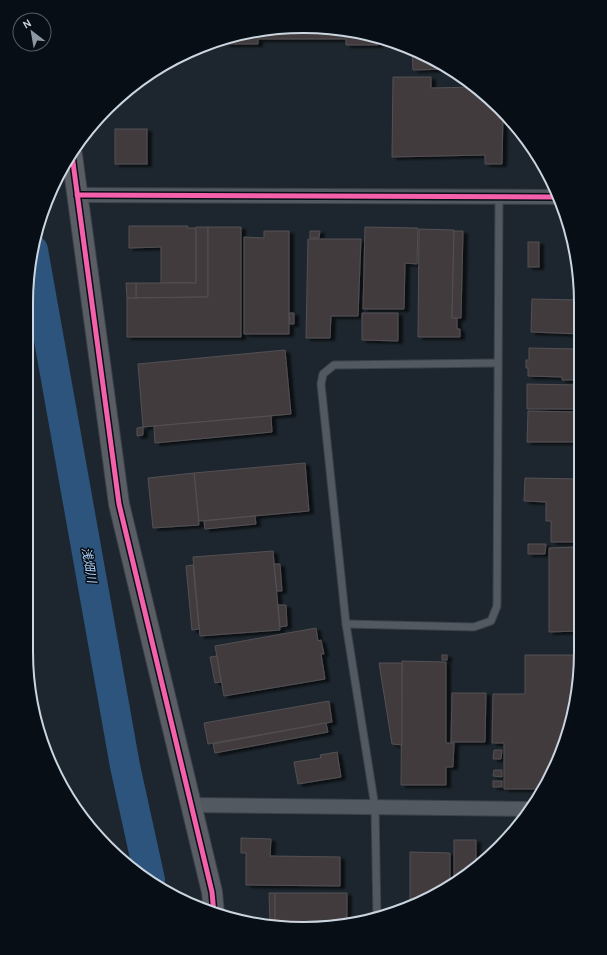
<svg xmlns="http://www.w3.org/2000/svg" width="607" height="955" viewBox="0 0 607 955" font-family="Karla,'Noto Sans JP',sans-serif">
	<style>
		.lines { fill: none; stroke-linecap: round; stroke-linejoin: round }
		.river { stroke: #2c547d; stroke-width: 30 }
		.building { fill: #423a3d; stroke: #525154; filter: url(#shadow) }
		.lane-casing { stroke: #3b424a; stroke-width: 9 }
		.street-casing { stroke: #3b424a; stroke-width: 16 }
		.secondary-casing { stroke: #3b424a; stroke-width: 22 }
		.lane { stroke: #525960; stroke-width: 7 }
		.street { stroke: #525960; stroke-width: 14 }
		.secondary { stroke: #5b5d64; stroke-width: 20 }
		.cycleway-casing { stroke: #070e15; stroke-width: 8 }
		.cycleway { stroke: #f560ab; stroke-width: 5 }
		.labels { text-anchor: middle; dominant-baseline: central; stroke-width: 3; stroke-linejoin: round; paint-order: stroke }
		.water-label { font-size: 12px; font-style: italic; fill: #add3fc; stroke: #070e15 }
		.rim { fill: none; stroke: #cad5e0; stroke-width: 2 }
	</style>
	<defs>
		<filter id="shadow"><feDropShadow dx="4.5" dy="2.5" stdDeviation="1" flood-color="#0009"/></filter>
	</defs>
	<rect width="100%" height="100%" fill="#1d262e"/>
	<g class="lines">
		<polyline class="river" points="33,250 125,766 150,880"/>
	</g>
	<g class="building">
		<polygon points="322,27 376,36 386,40 378,39 378,45 346,45 346,39 258,39 258,44 226,44 226,38 268,28"/>
		<polygon points="412,49 426,55 450,69 413,70"/>
		<polygon points="393,77 431,77 431,88 476,87 503,114 502,164 485,164 485,155 392,157"/>
		<rect x="115" y="129" width="32" height="35"/>
		<polygon points="129,226 188,226 187,228 196,228 196,283 161,283 161,247 129,248"/>
		<polygon points="196,227 208,227 208,297 136,298 136,283 196,283"/>
		<polygon points="208,227 241,227 241,337 127,337 127,298 208,297"/>
		<polygon points="365,227 418,228 417,264 405,263 404,309 363,309"/>
		<polygon points="419,229 454,230 452,318 457,318 457,329 460,329 460,337 418,337"/>
		<polygon points="264,231 289,231 289,334 244,334 244,237 264,238"/>
		<polygon points="310,231 320,231 319,238 310,238"/>
		<polygon points="454,231 463,231 461,318 452,318"/>
		<polygon points="308,239 361,239 358,316 331,316 330,338 306,338"/>
		<rect x="528" y="242" width="11" height="25"/>
		<polygon points="126,283 136,283 136,298 127,298"/>
		<polygon points="532,299 580,300 580,334 531,332"/>
		<polygon points="289,313 294,313 294,324 290,324"/>
		<polygon points="362,313 398,313 398,341 362,340"/>
		<polygon points="529,348 580,349 580,380 562,380 562,377 528,376 528,368 526,368 526,360 529,360"/>
		<polygon points="285,350 291,414 143,427 138,364"/>
		<polygon points="527,384 577,385 577,409 527,409"/>
		<polygon points="579,390 580,390 580,407 578,407"/>
		<polygon points="528,411 574,412 574,442 527,442"/>
		<polygon points="578,412 580,412 580,475 577,475"/>
		<polygon points="271,416 272,432 155,443 154,426"/>
		<polygon points="143,427 143,435 137,436 137,428"/>
		<polygon points="305,463 309,511 199,521 194,473"/>
		<polygon points="194,473 199,525 153,528 148,478"/>
		<polygon points="525,478 580,479 579,542 551,542 551,521 546,521 546,502 524,501"/>
		<polygon points="255,516 256,524 205,529 204,521"/>
		<polygon points="528,544 546,544 545,554 528,554"/>
		<polygon points="579,547 579,631 549,632 549,548"/>
		<polygon points="273,551 280,630 200,636 193,557"/>
		<polygon points="274,564 280,564 282,591 277,591"/>
		<polygon points="193,565 199,629 192,630 186,566"/>
		<polygon points="278,605 286,605 287,626 280,627"/>
		<polygon points="316,628 318,641 321,640 324,654 321,654 325,679 224,696 215,646"/>
		<rect x="442" y="655" width="5" height="5"/>
		<polygon points="525,655 579,655 579,687 560,757 542,789 504,789 504,743 492,743 493,694 525,694"/>
		<polygon points="217,656 221,682 215,683 210,657"/>
		<polygon points="402,661 446,662 446,743 454,743 453,767 446,767 446,785 401,785"/>
		<polygon points="379,663 402,663 402,745 392,744"/>
		<polygon points="452,693 486,693 485,742 451,742"/>
		<polygon points="329,701 332,722 208,744 204,723"/>
		<polygon points="326,723 328,732 215,753 213,744"/>
		<polygon points="494,750 502,750 501,759 493,759"/>
		<polygon points="337,752 341,777 298,784 294,762 321,758 320,755"/>
		<polygon points="494,770 502,770 502,777 493,776"/>
		<rect x="493" y="781" width="9" height="6"/>
		<polygon points="241,838 271,839 270,856 340,857 340,886 246,885 246,853 241,853"/>
		<polygon points="454,840 476,840 476,866 458,882 454,884"/>
		<polygon points="410,852 450,853 450,886 410,904"/>
		<polygon points="269,893 275,893 275,924 270,923"/>
		<polygon points="275,893 347,893 347,923 303,929 275,924"/>
	</g>
	<g class="lines">
		<g class="lane-casing">
			<g id="lane">
				<polyline points="346,624 474,627 491,621 497,606 499,196"/>
				<polyline points="377,919 375,807 346,624 321,384 323,374 334,365 498,363"/>
			</g>
		</g>
		<g class="street-casing">
			<g id="street">
				<polyline points="77,195 558,197"/>
				<polyline points="191,805 530,809"/>
			</g>
		</g>
		<g class="secondary-casing">
			<polyline id="secondary" points="72,155 119,504 212,892 214,914"/>
		</g>
		<use href="#lane" class="lane"/>
		<use href="#street" class="street"/>
		<use href="#secondary" class="secondary"/>
		<g class="cycleway-casing">
			<g id="cycleway">
				<polyline points="72,155 119,504 212,892 214,914"/>
				<polyline points="77,195 558,197"/>
			</g>
		</g>
		<use href="#cycleway" class="cycleway"/>
	</g>
	<g class="labels">
		<g class="water-label">
			<text transform="translate(89 565) rotate(80)">浅畑川</text>
		</g>
	</g>
	<path d="M0 0H607V955H0ZM303 33H304A270 270 0 0 1 574 303V652A270 270 0 0 1 304 922H303A270 270 0 0 1 33 652V303A270 270 0 0 1 303 33Z" fill="#070e15" fill-rule="evenodd"/>
	<path class="rim" d="M303 33H304A270 270 0 0 1 574 303V652A270 270 0 0 1 304 922H303A270 270 0 0 1 33 652V303A270 270 0 0 1 303 33Z"/>
	<g transform="translate(32 32) rotate(329)"><circle r="19" fill="#070e15" stroke="#555e66"/>
	<path d="M0-3L7 15L0 10L-7 15Z" fill="#8d98a2"/>
	<text y="-6" font-size="11" font-weight="bold" text-anchor="middle" fill="#cad5e0">N</text>
	</g>
</svg>
